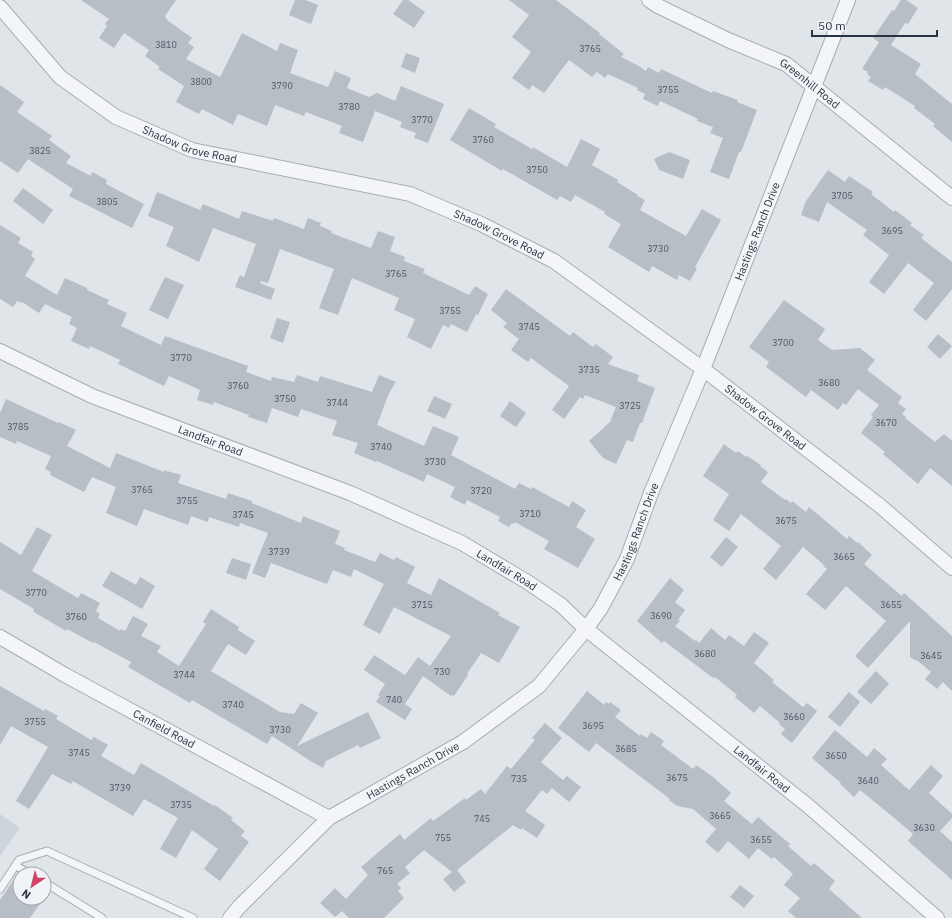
<svg xmlns="http://www.w3.org/2000/svg" width="952" height="918" viewBox="0 0 952 918" font-family="'IBM Plex Sans',sans-serif">
	<style>
		.built { fill: #ced4db }
		.building { fill: #b7bec6 }
		.lines { fill: none; stroke-linecap: round; stroke-linejoin: round }
		.service-casing { stroke: #a5acb3; stroke-width: 9 }
		.minor-casing { stroke: #a5acb3; stroke-width: 16 }
		.service { stroke: #f3f5f8; stroke-width: 7 }
		.minor { stroke: #f3f5f8; stroke-width: 14 }
		.labels { text-anchor: middle; dominant-baseline: central; stroke-width: 3; stroke-linejoin: round; paint-order: stroke }
		.number-label { font-size: 9px; fill: #4c5662 }
		.street-label { font-size: 11px; fill: #283441; stroke: #f0f3f7 }
	</style>
	<rect width="100%" height="100%" fill="#e0e5e9"/>
	<polygon class="built" points="0,814 20,828 0,856"/>
	<g class="building">
		<polygon points="81,0 176,0 165,16 167,20 192,38 188,43 194,47 186,59 220,77 242,33 277,51 280,43 298,50 290,73 328,87 335,71 351,78 347,88 369,97 377,93 395,101 401,86 444,104 428,143 414,138 416,133 400,127 402,122 375,111 363,142 339,133 342,126 306,112 304,116 275,105 267,126 238,114 233,125 202,109 199,114 176,102 184,86 158,69 160,67 145,56 149,50 124,33 114,48 99,38 107,26 105,24 109,19"/>
		<polygon points="295,0 305,0 318,5 311,24 289,15"/>
		<polygon points="403,0 408,0 425,12 414,28 393,14"/>
		<polygon points="509,0 556,0 600,33 599,34 624,54 621,57 639,66 646,71 648,67 659,73 661,69 712,93 713,91 738,100 737,102 757,110 741,152 739,152 729,179 710,172 723,138 710,133 713,127 697,121 698,119 660,101 658,106 643,99 645,94 637,90 638,88 608,74 605,78 597,72 592,77 569,60 544,93 532,85 529,90 512,78 531,52 512,37 529,15"/>
		<polygon points="901,0 906,0 918,8 908,24 905,23 891,45 921,64 915,74 952,104 952,142 933,126 935,124 914,108 915,106 885,87 883,90 868,81 871,77 867,74 868,72 862,69 879,42 873,38 892,10 894,11"/>
		<polygon points="406,53 420,58 415,73 401,67"/>
		<polygon points="0,85 24,102 17,112 52,136 49,140 71,156 66,163 91,176 92,172 107,180 106,184 144,204 132,228 69,196 73,189 28,159 18,173 0,161"/>
		<polygon points="469,108 496,124 494,127 532,149 533,147 567,167 581,139 600,149 592,165 618,180 617,182 638,195 637,196 645,200 640,210 686,236 702,209 721,220 695,267 697,268 690,281 679,275 677,280 652,266 649,272 608,247 621,224 604,214 605,212 575,195 571,202 560,196 557,200 503,169 502,171 450,140"/>
		<polygon points="669,152 690,160 683,179 659,170 654,159"/>
		<polygon points="828,170 845,182 849,176 873,192 871,194 894,212 895,210 912,223 910,225 924,235 921,238 952,262 952,289 926,321 913,310 934,283 908,263 884,294 869,282 889,255 863,235 867,230 827,202 819,222 801,215 806,201"/>
		<polygon points="23,188 53,210 43,224 13,201"/>
		<polygon points="157,192 200,210 203,204 239,219 242,211 273,221 274,218 304,229 308,218 321,223 320,226 332,231 331,233 371,248 378,231 395,237 390,251 405,257 404,261 425,269 423,273 469,295 475,286 488,294 478,315 476,314 467,332 451,324 449,328 443,325 431,349 407,337 415,319 394,310 399,298 352,278 338,315 319,308 334,269 280,249 268,283 261,281 260,283 275,289 271,300 235,287 240,275 244,277 256,244 213,228 199,262 166,246 174,227 148,216"/>
		<polygon points="0,225 21,238 18,243 33,252 31,256 35,259 25,276 57,295 65,278 87,288 87,290 109,300 107,304 127,313 121,326 161,345 165,336 248,366 246,372 271,381 272,377 294,382 297,375 318,382 320,376 372,392 379,375 396,382 389,393 377,425 424,446 433,426 459,437 451,455 515,489 519,483 531,489 532,487 569,507 572,501 586,510 576,527 595,539 578,568 544,549 549,541 515,522 514,524 512,523 509,527 498,521 500,517 467,500 465,505 450,497 455,487 427,474 424,482 377,461 376,462 354,453 358,443 332,435 337,421 301,409 298,417 272,408 267,423 248,417 249,415 214,402 213,405 197,400 200,390 169,376 164,386 118,364 120,360 90,346 89,349 71,341 77,328 69,324 72,317 45,304 39,313 22,302 21,303 17,301 13,307 0,299"/>
		<polygon points="165,277 184,285 168,319 149,310"/>
		<polygon points="506,289 570,336 573,332 593,347 596,344 613,357 608,364 639,375 637,381 655,388 642,423 640,423 633,442 627,440 616,464 603,458 589,441 610,422 616,407 585,395 583,399 580,397 564,419 552,410 569,386 531,358 528,362 511,350 519,339 503,327 507,323 491,310"/>
		<polygon points="784,300 825,329 818,340 832,350 860,348 875,360 867,370 902,397 898,403 906,409 902,414 906,417 905,418 935,442 944,434 952,441 952,486 930,468 918,484 883,454 885,452 861,433 873,417 871,415 879,405 858,389 846,405 843,403 838,410 811,390 806,397 766,367 769,362 749,347"/>
		<polygon points="277,318 290,322 283,343 270,338"/>
		<polygon points="938,334 952,346 940,359 927,347"/>
		<polygon points="434,396 452,404 445,419 427,411"/>
		<polygon points="6,399 58,423 59,422 76,430 67,446 110,468 116,453 164,472 164,470 181,475 178,483 226,499 228,493 252,501 252,503 301,523 303,516 340,531 335,544 345,548 344,550 375,562 380,553 394,560 396,557 415,567 407,583 431,595 439,578 500,613 498,615 520,627 499,663 481,653 467,674 468,675 454,696 452,695 451,696 423,676 405,704 412,709 405,720 376,702 380,696 378,695 385,684 364,670 374,655 405,675 418,657 430,666 451,636 394,607 380,634 363,625 384,584 354,569 351,577 333,570 327,584 271,563 265,578 252,573 268,533 240,523 239,527 209,517 208,522 191,516 188,525 144,509 137,526 106,513 116,487 92,477 84,492 50,475 51,472 45,469 51,456 17,441 16,444 0,437 0,413"/>
		<polygon points="510,401 526,413 516,427 500,416"/>
		<polygon points="724,444 736,453 738,451 746,457 747,456 761,465 760,466 768,472 761,482 785,500 786,499 791,503 792,501 806,512 809,507 847,539 849,536 857,543 858,542 872,555 864,564 902,596 904,593 952,636 952,691 943,682 937,689 925,679 931,672 918,661 915,660 910,657 910,621 868,668 855,656 886,621 846,586 825,610 806,594 827,569 823,566 824,565 803,547 776,580 763,569 781,546 741,514 729,531 713,520 729,494 703,476"/>
		<polygon points="37,527 52,535 32,571 78,598 81,593 100,603 96,611 100,614 98,618 120,631 121,629 125,631 133,616 148,624 141,636 161,646 157,652 179,666 206,624 203,622 211,609 239,627 238,630 255,641 246,655 228,644 211,671 280,712 294,714 301,703 318,713 297,746 368,712 381,738 360,748 358,745 326,761 323,768 312,762 272,736 267,744 192,700 190,703 128,667 131,662 94,642 93,643 67,629 66,631 37,614 33,611 34,609 0,589 0,542 21,555"/>
		<polygon points="726,537 738,547 722,567 710,557"/>
		<polygon points="232,558 251,564 246,580 226,573"/>
		<polygon points="111,571 136,585 140,577 155,586 142,609 102,586"/>
		<polygon points="670,578 684,590 675,602 685,610 678,620 680,621 675,626 695,641 696,640 699,643 711,628 725,640 729,635 744,646 754,632 769,643 754,663 774,680 772,682 803,707 807,703 817,711 792,743 781,734 785,729 779,724 780,723 760,706 754,713 735,697 737,695 715,677 713,678 664,641 662,643 637,621"/>
		<polygon points="876,671 889,684 871,704 857,692"/>
		<polygon points="0,686 44,711 45,709 58,716 56,719 91,740 94,737 108,745 101,756 134,775 141,763 214,806 215,805 233,818 231,820 245,831 241,836 249,842 220,881 204,869 218,849 192,830 176,858 160,849 178,818 144,799 133,816 83,787 73,781 71,784 52,774 29,809 16,801 48,747 11,726 0,745"/>
		<polygon points="587,691 604,705 606,702 609,704 610,702 621,710 615,717 640,736 641,734 647,738 651,732 664,741 661,745 693,769 696,765 713,777 731,793 724,801 752,824 758,817 790,844 788,846 811,866 814,863 835,881 829,889 862,918 796,918 788,911 800,898 784,885 793,874 774,857 772,859 758,848 749,859 728,841 718,853 705,842 716,829 693,809 677,806 669,800 670,799 596,743 589,752 558,728"/>
		<polygon points="849,692 860,702 840,727 828,717"/>
		<polygon points="545,723 562,738 541,762 563,780 567,776 581,787 569,802 552,788 547,794 542,790 525,811 545,825 537,838 522,828 521,830 513,825 457,870 466,882 454,892 443,879 452,872 424,850 405,867 410,873 397,884 401,888 398,891 404,898 384,918 349,918 342,911 335,917 320,903 335,888 346,899 368,875 361,867 400,834 404,840 431,818 433,821 465,798 466,800 481,789 485,794 507,766 511,769 535,740 532,738"/>
		<polygon points="835,730 867,757 874,748 887,759 881,765 909,790 931,765 943,776 929,793 952,814 952,818 940,831 952,842 952,880 908,841 913,834 893,817 860,790 854,797 840,784 841,783 812,758"/>
		<polygon points="18,873 20,874 20,898 44,898 30,918 0,918 0,900"/>
		<polygon points="740,885 754,896 744,908 730,897"/>
	</g>
	<g class="lines">
		<g class="service-casing">
			<g id="service">
				<polyline points="16,866 31,874"/>
				<polyline points="44,882 102,918"/>
				<polyline points="0,889 19,860 47,851 193,918"/>
			</g>
		</g>
		<g class="minor-casing">
			<g id="minor">
				<path id="s1" d="M 649,0 L 658,6 L 728,40 L 786,64 L 952,198"/>
				<path id="s2" d="M 0,7 L 60,77 L 116,117 L 192,150 L 410,194 L 481,224 L 554,261 L 703,369 L 879,505 L 952,568"/>
				<path id="s3" d="M 0,351 L 92,396 L 350,493 L 462,543 L 529,583 L 561,605 L 586,629 L 807,805 L 937,918"/>
				<path id="s4" d="M 0,637 L 65,675 L 329,818"/>
				<path id="s5" d="M 230,918 L 239,907 L 329,818 L 463,742 L 539,686 L 586,629 L 601,608 L 627,559 L 651,493 L 703,369 L 848,0"/>
			</g>
		</g>
		<use href="#service" class="service"/>
		<use href="#minor" class="minor"/>
	</g>
	<g class="labels">
		<g class="number-label">
			<text x="166" y="44">3810</text>
			<text x="590" y="48">3765</text>
			<text x="201" y="81">3800</text>
			<text x="282" y="85">3790</text>
			<text x="668" y="89">3755</text>
			<text x="349" y="106">3780</text>
			<text x="422" y="119">3770</text>
			<text x="483" y="139">3760</text>
			<text x="40" y="150">3825</text>
			<text x="537" y="169">3750</text>
			<text x="842" y="195">3705</text>
			<text x="107" y="201">3805</text>
			<text x="892" y="230">3695</text>
			<text x="658" y="248">3730</text>
			<text x="396" y="273">3765</text>
			<text x="450" y="310">3755</text>
			<text x="529" y="326">3745</text>
			<text x="783" y="342">3700</text>
			<text x="181" y="357">3770</text>
			<text x="589" y="369">3735</text>
			<text x="829" y="382">3680</text>
			<text x="238" y="385">3760</text>
			<text x="285" y="398">3750</text>
			<text x="337" y="402">3744</text>
			<text x="630" y="405">3725</text>
			<text x="886" y="422">3670</text>
			<text x="18" y="426">3785</text>
			<text x="381" y="446">3740</text>
			<text x="435" y="461">3730</text>
			<text x="142" y="489">3765</text>
			<text x="481" y="490">3720</text>
			<text x="187" y="500">3755</text>
			<text x="530" y="513">3710</text>
			<text x="243" y="514">3745</text>
			<text x="786" y="520">3675</text>
			<text x="279" y="551">3739</text>
			<text x="844" y="556">3665</text>
			<text x="36" y="592">3770</text>
			<text x="422" y="604">3715</text>
			<text x="891" y="604">3655</text>
			<text x="661" y="615">3690</text>
			<text x="76" y="616">3760</text>
			<text x="705" y="653">3680</text>
			<text x="931" y="655">3645</text>
			<text x="442" y="671">730</text>
			<text x="184" y="674">3744</text>
			<text x="394" y="699">740</text>
			<text x="233" y="704">3740</text>
			<text x="794" y="716">3660</text>
			<text x="35" y="721">3755</text>
			<text x="593" y="725">3695</text>
			<text x="280" y="729">3730</text>
			<text x="626" y="748">3685</text>
			<text x="79" y="752">3745</text>
			<text x="836" y="755">3650</text>
			<text x="677" y="777">3675</text>
			<text x="519" y="778">735</text>
			<text x="868" y="780">3640</text>
			<text x="120" y="787">3739</text>
			<text x="181" y="804">3735</text>
			<text x="720" y="815">3665</text>
			<text x="482" y="818">745</text>
			<text x="924" y="827">3630</text>
			<text x="443" y="837">755</text>
			<text x="761" y="839">3655</text>
			<text x="385" y="870">765</text>
		</g>
		<g class="street-label">
			<text stroke="none"><textPath href="#s1" startOffset="182">Greenhill Road</textPath></text>
			<text stroke="none"><textPath href="#s2" startOffset="240">Shadow Grove Road</textPath></text>
			<text stroke="none"><textPath href="#s5" startOffset="897">Hastings Ranch Drive</textPath></text>
			<text stroke="none"><textPath href="#s2" startOffset="564">Shadow Grove Road</textPath></text>
			<text stroke="none"><textPath href="#s2" startOffset="888">Shadow Grove Road</textPath></text>
			<text stroke="none"><textPath href="#s3" startOffset="229">Landfair Road</textPath></text>
			<text stroke="none"><textPath href="#s5" startOffset="573">Hastings Ranch Drive</textPath></text>
			<text stroke="none"><textPath href="#s3" startOffset="553">Landfair Road</textPath></text>
			<text stroke="none"><textPath href="#s4" startOffset="188">Canfield Road</textPath></text>
			<text stroke="none"><textPath href="#s3" startOffset="877">Landfair Road</textPath></text>
			<text stroke="none"><textPath href="#s5" startOffset="237">Hastings Ranch Drive</textPath></text>
		</g>
	</g>
	<g transform="translate(32 886) rotate(215)"><circle r="19" fill="#f0f3f7" stroke="#a0a7ae"/>
	<path d="M0-3L7 15L0 10L-7 15Z" fill="#d04366"/>
	<text y="-6" font-size="11" font-weight="bold" text-anchor="middle" fill="#283441">N</text>
	</g>
	<path d="M812 30v6h125v-6" fill="none" stroke="#283441" stroke-width="2"/>
	<text x="818" y="30" font-size="12" fill="#283441" stroke="#f0f3f7" stroke-width="3" paint-order="stroke">50 m</text>
</svg>
